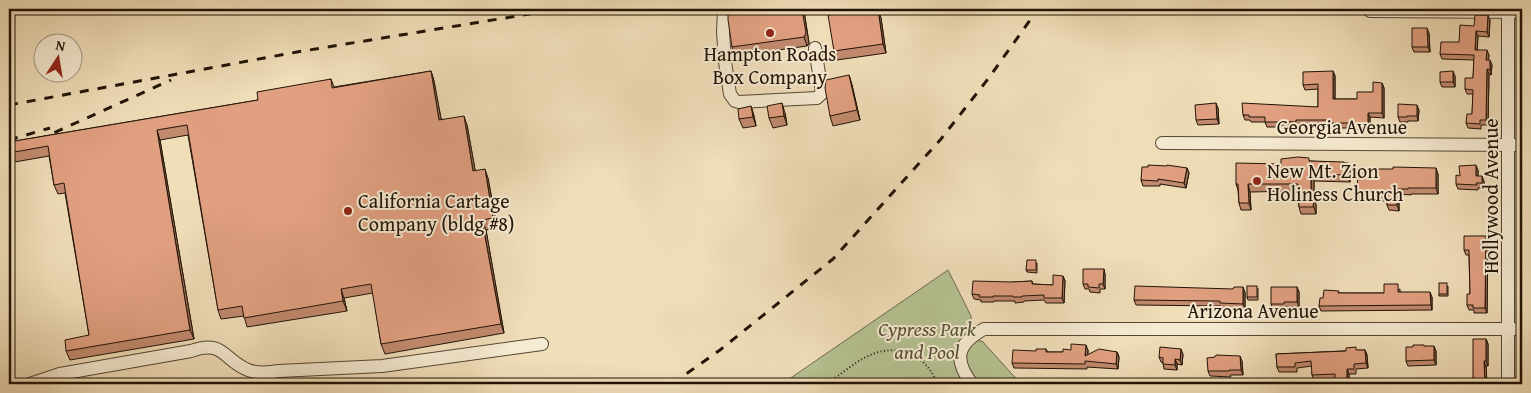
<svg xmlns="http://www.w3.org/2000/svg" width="1531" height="393" viewBox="0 0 1531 393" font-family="'Gentium Book Plus',serif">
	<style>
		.park { fill: #b6c292; stroke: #6c6a4c }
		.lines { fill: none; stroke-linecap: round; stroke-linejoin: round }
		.minor-casing { stroke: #554633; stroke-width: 14 }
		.path { stroke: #211306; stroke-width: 2; stroke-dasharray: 1 2.5; stroke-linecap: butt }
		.minor { stroke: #f5ead2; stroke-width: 12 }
		.rail { stroke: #211306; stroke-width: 3; stroke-dasharray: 9 9; stroke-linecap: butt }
		.wall { fill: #c28a6f; stroke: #211306 }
		.shaded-wall { fill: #9e705a; stroke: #211306 }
		.building { fill: #e1a081; stroke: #211306 }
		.poi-dot { fill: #8f2418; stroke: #f5ead2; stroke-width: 2 }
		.labels { text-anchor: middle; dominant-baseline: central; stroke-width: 4; stroke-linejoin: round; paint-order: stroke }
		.poi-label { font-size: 20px; fill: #211306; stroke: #f5ead2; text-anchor: start }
		.street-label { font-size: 20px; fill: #211306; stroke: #f5ead2 }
		.park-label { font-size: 20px; font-style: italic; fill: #555037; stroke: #f5ead2 }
	</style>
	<rect width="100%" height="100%" fill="#f0deb9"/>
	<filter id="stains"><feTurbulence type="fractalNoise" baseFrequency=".004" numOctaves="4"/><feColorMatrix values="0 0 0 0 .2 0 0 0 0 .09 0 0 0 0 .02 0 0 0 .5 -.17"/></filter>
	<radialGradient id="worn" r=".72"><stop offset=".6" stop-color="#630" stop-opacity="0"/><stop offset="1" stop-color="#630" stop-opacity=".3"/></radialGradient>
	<polygon class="park" points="948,270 971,316 972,341 982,341 1021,384 782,384"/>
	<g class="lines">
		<g class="minor-casing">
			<g id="minor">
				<polyline points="724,9 723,32 725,62 730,94 735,101 739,102 817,98 822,93 815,48"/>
				<polyline points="1370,11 1522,12"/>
				<polyline points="1162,143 1522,145"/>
				<path d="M 30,384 L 60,374 L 191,351 C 224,339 223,360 248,370 C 258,374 268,373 279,371 L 382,366 L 542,344"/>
				<path d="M 972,384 C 953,359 957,344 984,329 L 1522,329"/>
				<polyline points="1508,384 1508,9"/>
			</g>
		</g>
		<g class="path">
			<path d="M 827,384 C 850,368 875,342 906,353 C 913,356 921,359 926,365 C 931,370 934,378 939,384"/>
			<polyline points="946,384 956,382"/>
		</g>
		<use href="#minor" class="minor"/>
		<g class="rail">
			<polyline points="9,105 297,52 560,9"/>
			<polyline points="9,140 50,128"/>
			<polyline points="38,140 171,80"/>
			<polyline points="672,384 720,350 833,259 941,139 988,79 1038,9"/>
		</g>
	</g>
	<g class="wall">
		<polygon points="110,9 130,9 111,12"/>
		<polygon points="878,9 881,18 886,53 837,60 834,51"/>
		<polygon points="804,11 809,43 807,46 735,56 732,47"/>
		<polygon points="1490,20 1489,37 1478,36 1477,50 1489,55 1488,60 1492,65 1491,75 1489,74 1488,125 1481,125 1481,129 1468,128 1466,123 1472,114 1473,94 1467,94 1465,89 1473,78 1474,60 1442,59 1440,54 1459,42"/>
		<polygon points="1429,33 1430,52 1414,52 1412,47"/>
		<polygon points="431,71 434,81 441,119 467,125 475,170 488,178 497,228 486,230 504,333 385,354 381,344 373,293 344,298 347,311 247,327 244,316 221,319 218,310 188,135 160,140 194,339 70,360 66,351 89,335 65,193 58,194 54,185 49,156 9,163 9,142 258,100 331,79 334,87"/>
		<polygon points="1333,71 1335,76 1335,99 1357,99 1373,92 1382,83 1384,88 1384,118 1370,117 1370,130 1356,130 1356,128 1332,128 1331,125 1298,125 1298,127 1280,126 1280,127 1267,127 1265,122 1251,122 1250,120 1245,120 1243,115 1318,107 1318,89 1305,90 1303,85"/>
		<polygon points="849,75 852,85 860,120 833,126 830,116"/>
		<polygon points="1455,76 1455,87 1442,87 1440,82"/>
		<polygon points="751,106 754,116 756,126 743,128 739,119"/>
		<polygon points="1218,108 1219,124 1198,125 1196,120"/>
		<polygon points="1419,110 1418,121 1408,121 1408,122 1400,122 1398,117"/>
		<polygon points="785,113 787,125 773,128 769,118"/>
		<polygon points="1310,161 1344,163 1350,170 1350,182 1314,181 1314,198 1316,205 1316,214 1301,214 1299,207 1298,191 1250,192 1251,210 1241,210 1239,203 1238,190 1236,184 1281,164"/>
		<polygon points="1187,168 1189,173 1186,188 1160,184 1160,186 1143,186 1141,180"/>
		<polygon points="1478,170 1478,176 1484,181 1484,188 1478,188 1478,190 1458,189 1456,184 1460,176"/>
		<polygon points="1438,174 1438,194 1411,194 1411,195 1399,194 1399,211 1389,210 1387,205 1387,201 1360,201 1358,195"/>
		<polygon points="1486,236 1488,242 1487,313 1474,313 1474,310 1469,310 1467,305 1470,294 1469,255 1466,255 1464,250"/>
		<polygon points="1037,263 1037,273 1027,272 1026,270"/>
		<polygon points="1105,274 1105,289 1100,289 1100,293 1090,292 1089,289 1085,289 1083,284"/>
		<polygon points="1063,276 1065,281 1064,303 1046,303 1044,300 1024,301 1024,302 1015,303 1015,301 994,301 994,302 981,302 981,300 974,299 972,294 1013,282 1032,281 1033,284 1053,285"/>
		<polygon points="1448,286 1448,296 1439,296 1439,294"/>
		<polygon points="1297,287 1299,292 1299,307 1286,307 1286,309 1273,309 1271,304"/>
		<polygon points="1258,288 1258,300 1248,300 1247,297"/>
		<polygon points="1400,289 1400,292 1432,297 1432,310 1321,311 1319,306 1323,298 1339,293 1384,293"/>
		<polygon points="1245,292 1245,309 1222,308 1221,306 1136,305 1134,300"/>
		<polygon points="9,338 14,369 9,370"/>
		<polygon points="1486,339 1488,344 1488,366 1486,366 1487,384 1475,384 1473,378"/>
		<polygon points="1424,346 1436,351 1436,365 1408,366 1406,361"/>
		<polygon points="1046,349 1048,352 1063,352 1088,350 1088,355 1117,352 1119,357 1118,369 1087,367 1087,369 1014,368 1012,363 1036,351"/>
		<polygon points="1365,350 1367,355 1368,368 1356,369 1356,374 1349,374 1349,384 1335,384 1335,379 1314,380 1316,384 1298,384 1314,380 1312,375 1312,366 1297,368 1297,372 1279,372 1277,367 1276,354"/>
		<polygon points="1183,354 1182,365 1177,364 1177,370 1164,369 1163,363 1161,362 1159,357"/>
		<polygon points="1242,361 1243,375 1230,375 1231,377 1210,376 1208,371"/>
	</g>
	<g class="shaded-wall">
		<polygon points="802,9 804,9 804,11 809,43 807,46 804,37"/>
		<polygon points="878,9 881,18 886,53 883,44"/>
		<polygon points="1488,15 1490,20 1489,37 1487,32"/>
		<polygon points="1427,28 1429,33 1430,52 1428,47"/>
		<polygon points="1476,31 1478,36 1477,55 1475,50"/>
		<polygon points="1487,50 1489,55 1488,65 1486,60"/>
		<polygon points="1490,60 1492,65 1491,75 1490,70"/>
		<polygon points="1487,69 1489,74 1488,125 1486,120"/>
		<polygon points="431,71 434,81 443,129 439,120"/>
		<polygon points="1333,71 1335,76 1335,104 1333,99"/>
		<polygon points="1453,71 1455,76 1455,87 1453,82"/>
		<polygon points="849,75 852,85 860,120 857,110"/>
		<polygon points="1382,83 1384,88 1384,118 1382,113"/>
		<polygon points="782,103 785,113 787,125 784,116"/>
		<polygon points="1216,103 1218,108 1219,124 1217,119"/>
		<polygon points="1417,105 1419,110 1418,121 1417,116"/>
		<polygon points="751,106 754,116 756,126 753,117"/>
		<polygon points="1368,113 1370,117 1370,130 1368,125"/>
		<polygon points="464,116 467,125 477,180 473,171"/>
		<polygon points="157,130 160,140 194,339 190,330"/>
		<polygon points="1348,163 1350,170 1350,182 1348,175"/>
		<polygon points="1476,165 1478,170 1478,181 1476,176"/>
		<polygon points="1187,168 1189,173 1186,188 1184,183"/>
		<polygon points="1436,168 1438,174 1438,194 1436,188"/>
		<polygon points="485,169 488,178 497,228 493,218"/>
		<polygon points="1311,174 1314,181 1314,202 1314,198 1316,205 1316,214 1311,198"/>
		<polygon points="1482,176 1484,181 1484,188 1482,183"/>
		<polygon points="1248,184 1250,192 1251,210 1249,203"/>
		<polygon points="1397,189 1399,194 1399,211 1397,205"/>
		<polygon points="482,220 486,230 504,333 501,324"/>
		<polygon points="1486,236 1488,242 1487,313 1485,308"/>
		<polygon points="1104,269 1105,274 1105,289 1103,284"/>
		<polygon points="1063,276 1065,281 1064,303 1062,298"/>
		<polygon points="1243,287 1245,292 1245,309 1243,304"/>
		<polygon points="1297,287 1299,292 1299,307 1297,302"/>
		<polygon points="341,289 344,298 347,311 343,301"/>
		<polygon points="1430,292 1432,297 1432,310 1431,305"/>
		<polygon points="9,338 14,369 10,359 9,349"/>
		<polygon points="1486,339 1488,344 1488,366 1486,361"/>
		<polygon points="1086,345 1088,350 1087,361 1085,356"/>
		<polygon points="1434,346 1436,351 1436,365 1434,360"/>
		<polygon points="1181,349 1183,354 1182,365 1180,360"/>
		<polygon points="1365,350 1367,355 1368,368 1366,363"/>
		<polygon points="1117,352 1119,357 1118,369 1116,364"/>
		<polygon points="1240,356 1242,361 1243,375 1241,370"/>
		<polygon points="1175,359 1177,364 1177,370 1175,365"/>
		<polygon points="1484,361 1486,366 1487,384 1485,384"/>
		<polygon points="1347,369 1349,374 1349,384 1347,384"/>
	</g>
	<g class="building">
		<polygon points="747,9 802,9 806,33 804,37 732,47 728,20 728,11"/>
		<polygon points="874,9 878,9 883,44 834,51 828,15"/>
		<polygon points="1475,15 1488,15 1487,32 1476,31 1475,50 1487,50 1486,60 1490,60 1490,70 1487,69 1486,120 1480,120 1480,124 1466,123 1467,114 1472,114 1473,90 1465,89 1465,78 1473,78 1474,55 1440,54 1441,42 1459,42 1460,25 1474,26"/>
		<polygon points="1412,28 1427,28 1428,47 1412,47"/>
		<polygon points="431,71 439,120 464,116 473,171 485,169 493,218 482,220 501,324 381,344 371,284 341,289 343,301 244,318 242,306 218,310 187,125 157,130 190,330 66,351 65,340 89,335 64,183 54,185 48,146 9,153 9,142 258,100 257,92 331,79 332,88"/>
		<polygon points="1333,71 1333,99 1357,99 1357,92 1373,92 1373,82 1382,83 1382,113 1368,113 1368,125 1355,125 1355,123 1330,123 1330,120 1296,120 1296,122 1278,121 1278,122 1265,122 1265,117 1249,117 1249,115 1243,115 1242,103 1318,107 1318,84 1303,85 1303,72"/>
		<polygon points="1453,71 1453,82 1440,82 1440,72"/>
		<polygon points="849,75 857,110 830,116 825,88 826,80"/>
		<polygon points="782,103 784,116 769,118 767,106"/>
		<polygon points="1216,103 1217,119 1196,120 1195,105"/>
		<polygon points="1398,104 1417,105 1417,116 1407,116 1407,117 1398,117"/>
		<polygon points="751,106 753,117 739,119 738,109"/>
		<polygon points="1298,157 1309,158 1309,161 1311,161 1344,162 1344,163 1348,163 1348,175 1311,174 1311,198 1314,198 1313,207 1299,207 1298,184 1248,184 1249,203 1239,203 1238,184 1236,184 1236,163 1281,164 1281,159"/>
		<polygon points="1148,165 1167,166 1167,165 1187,168 1184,183 1158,179 1158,181 1141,180 1142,167 1148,167"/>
		<polygon points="1476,165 1476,176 1482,176 1482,183 1476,183 1477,185 1456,184 1456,175 1460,176 1459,166"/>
		<polygon points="1393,167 1436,168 1436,188 1408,188 1408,189 1397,189 1397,205 1387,205 1387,195 1358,195 1357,169 1393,169"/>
		<polygon points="1464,236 1486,236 1485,308 1473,308 1473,305 1467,305 1467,294 1470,294 1469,250 1464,250"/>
		<rect x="1520" y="250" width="2" height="10"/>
		<polygon points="1027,260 1036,260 1036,270 1026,270"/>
		<polygon points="1083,269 1104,269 1103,284 1099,284 1099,288 1088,287 1088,284 1083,284"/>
		<polygon points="1053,275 1063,276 1062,298 1044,298 1044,295 1022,296 1022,297 1013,297 1013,296 993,296 993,297 979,297 980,295 972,294 973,281 1013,282 1032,281 1032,284 1053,285"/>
		<rect x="1439" y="283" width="8" height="11"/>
		<polygon points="1384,284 1398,284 1398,292 1430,292 1431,305 1319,306 1320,298 1323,298 1324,290 1339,291 1338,293 1384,293"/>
		<polygon points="1135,286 1233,289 1234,287 1243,287 1243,304 1220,303 1220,301 1134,300"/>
		<rect x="1247" y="286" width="10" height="11"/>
		<polygon points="1271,287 1297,287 1297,302 1284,302 1284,304 1271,304"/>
		<polygon points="1473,339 1486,339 1486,361 1484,361 1485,384 1475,384 1475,378 1473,378"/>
		<polygon points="1071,344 1086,345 1085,356 1099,349 1117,352 1116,364 1085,361 1085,364 1012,363 1013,350 1036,351 1036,349 1046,349 1046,352 1063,352 1063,349 1071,350"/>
		<polygon points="1413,345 1424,345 1424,346 1434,346 1434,360 1406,361 1406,347 1413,347"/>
		<polygon points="1160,347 1181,349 1180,360 1175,359 1175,365 1163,364 1163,358 1159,357"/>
		<polygon points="1356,347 1356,350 1365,350 1366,363 1354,364 1354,369 1347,369 1347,384 1335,384 1335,374 1312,375 1311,361 1295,363 1295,367 1277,367 1276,354 1346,351 1346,348"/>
		<polygon points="9,349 10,359 9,360"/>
		<polygon points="1216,355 1240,356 1241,370 1229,370 1229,371 1208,371 1207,358 1215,357"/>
		<rect x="1298" y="380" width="16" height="4"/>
		<rect x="1265" y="383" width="11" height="1"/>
	</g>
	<g class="poi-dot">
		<circle cx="770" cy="33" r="5"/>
		<circle cx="1257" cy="181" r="5"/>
		<circle cx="348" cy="211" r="5"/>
	</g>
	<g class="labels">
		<g class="poi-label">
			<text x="770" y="53" text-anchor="middle">Hampton Roads<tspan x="770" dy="23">Box Company</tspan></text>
			<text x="1267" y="170">New Mt. Zion<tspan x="1267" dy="23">Holiness Church</tspan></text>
			<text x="358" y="200">California Cartage<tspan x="358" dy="23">Company (bldg #8)</tspan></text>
		</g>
		<g class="street-label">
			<text x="1342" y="126">Georgia Avenue</text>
			<text transform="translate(1490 196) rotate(-90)">Hollywood Avenue</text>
			<text x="1253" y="310">Arizona Avenue</text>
		</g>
		<g class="park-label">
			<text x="927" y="328">Cypress Park<tspan x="927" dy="23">and Pool</tspan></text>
		</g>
	</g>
	<rect width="1531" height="393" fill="none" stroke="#f0deb9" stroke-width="30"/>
	<rect x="10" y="10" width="1511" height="373" fill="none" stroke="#211306" stroke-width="2.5"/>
	<rect x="15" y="15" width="1501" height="363" fill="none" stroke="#211306"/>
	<g transform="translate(58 58) rotate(12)"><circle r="24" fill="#f5ead2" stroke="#a09480"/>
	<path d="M0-4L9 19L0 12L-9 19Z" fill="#8f2418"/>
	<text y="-8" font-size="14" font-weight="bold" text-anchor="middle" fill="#211306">N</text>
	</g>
	<rect width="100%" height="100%" filter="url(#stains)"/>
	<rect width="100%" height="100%" fill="url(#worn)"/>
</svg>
